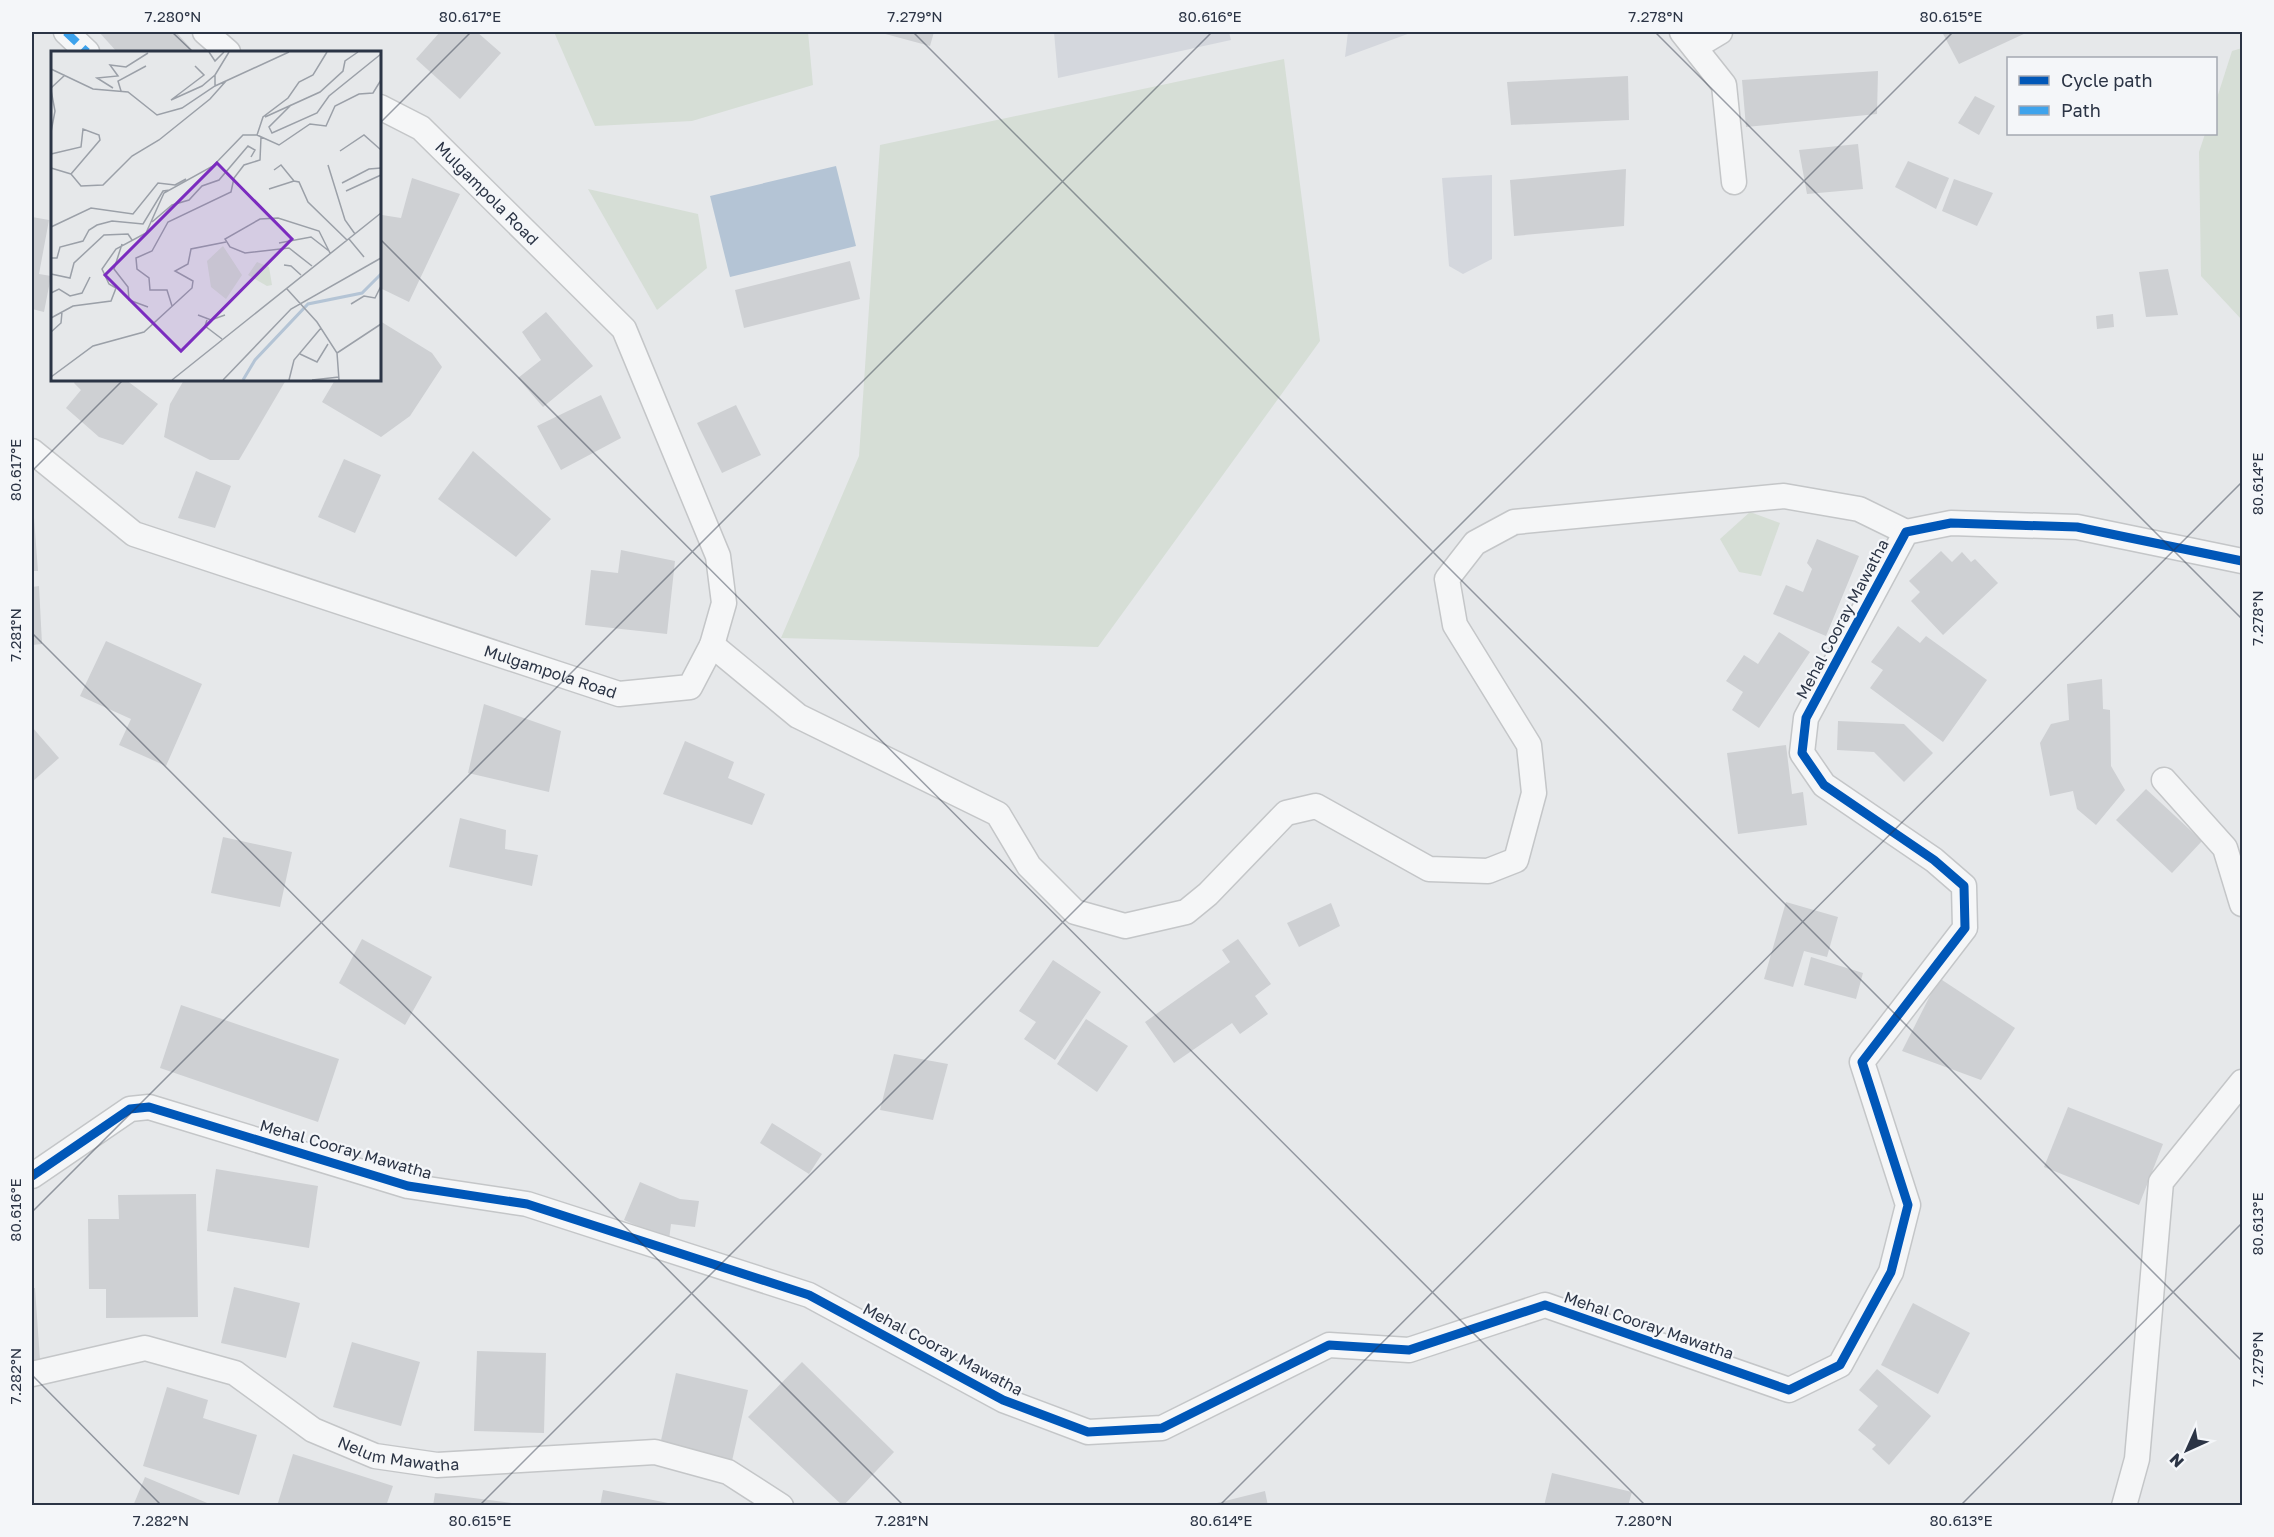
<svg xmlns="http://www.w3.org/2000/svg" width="2274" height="1537" viewBox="0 0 2274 1537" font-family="'Golos Text',sans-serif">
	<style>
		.built { fill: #d4d7dd }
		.green { fill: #d6ded6 }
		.water { fill: #b4c4d5 }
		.building { fill: #ced0d3 }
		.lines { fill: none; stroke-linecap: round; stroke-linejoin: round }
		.minor-casing { stroke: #c4c6c8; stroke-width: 27 }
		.minor { stroke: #f5f6f7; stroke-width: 24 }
		.quiet { stroke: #3ea3ec; stroke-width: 8; stroke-dasharray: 15 8; stroke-linecap: butt }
		.cycleway-casing { stroke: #f4f6f9; stroke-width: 13 }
		.cycleway { stroke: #0057b8; stroke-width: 9 }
		.ticks { fill: none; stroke: #2b3445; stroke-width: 1.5; stroke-opacity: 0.45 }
		.labels { text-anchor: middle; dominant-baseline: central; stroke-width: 4.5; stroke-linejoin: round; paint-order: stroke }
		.street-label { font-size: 16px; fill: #2b3445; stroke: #f4f6f9 }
		.inset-river { fill: none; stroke: #b4c4d5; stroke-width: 3 }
		.inset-road { fill: none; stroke: #9ba0a8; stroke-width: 1.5 }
		.view { fill: #7b2cbf; fill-opacity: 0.15; stroke: #7b2cbf; stroke-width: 3 }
		.inset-edge { fill: none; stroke: #2b3445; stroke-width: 3 }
		.neatline { fill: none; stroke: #2b3445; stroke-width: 2 }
		.ticks-label { font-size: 15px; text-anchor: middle; fill: #2b3445 }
	</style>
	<rect width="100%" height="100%" fill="#e6e8ea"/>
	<g class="built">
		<polygon points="1054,32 1229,32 1231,40 1058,78"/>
		<polygon points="1348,32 1413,32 1345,57"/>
		<polygon points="1492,175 1492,259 1463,274 1449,266 1442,178"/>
	</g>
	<g class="green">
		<polygon points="554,32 808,32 813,85 692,121 595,126"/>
		<polygon points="2242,48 2242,320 2201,276 2199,152 2205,134 2216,134 2216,101 2232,51"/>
		<polygon points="1284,59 1320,341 1098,647 781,638 859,456 880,145"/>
		<polygon points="588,189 698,214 707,268 657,310"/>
		<polygon points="1750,512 1780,523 1761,576 1739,572 1720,539"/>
	</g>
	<polygon class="water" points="836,166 856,246 730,277 710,196"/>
	<g class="building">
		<polygon points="99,32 176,32 194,52 117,52"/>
		<polygon points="440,32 477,32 501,53 460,99 416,59"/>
		<polygon points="878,32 934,32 930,46"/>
		<polygon points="1942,32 2028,32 1959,64"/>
		<polygon points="1878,71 1877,114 1746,127 1742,80"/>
		<polygon points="1628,76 1629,120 1511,125 1507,82"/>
		<polygon points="1975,96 1995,106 1979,135 1958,123"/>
		<polygon points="1858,144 1863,189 1807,194 1799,150"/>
		<polygon points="1908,161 1949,178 1936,209 1895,187"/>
		<polygon points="1626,169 1624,226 1514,236 1510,180"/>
		<polygon points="412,178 460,194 409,302 380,288 380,233 382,215 401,218"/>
		<polygon points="1954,179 1993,193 1977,226 1942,211"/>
		<polygon points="32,217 49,220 39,274 51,276 44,312 32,309"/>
		<polygon points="850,261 860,299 744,328 735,290"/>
		<polygon points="2168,269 2178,315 2146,317 2139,272"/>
		<polygon points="546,312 593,366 543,407 518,378 541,360 522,332"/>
		<polygon points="2113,314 2114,327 2097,329 2096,316"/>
		<polygon points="380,321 432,353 442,367 410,416 381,437 322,402 335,380 380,380"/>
		<polygon points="76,380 126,380 158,404 123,445 99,437 66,408 81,390 74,383"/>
		<polygon points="184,380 286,380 239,460 210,460 164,437 170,404"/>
		<polygon points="601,395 621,438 561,470 537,426"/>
		<polygon points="736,405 761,455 722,473 697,423"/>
		<polygon points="473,451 551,519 516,557 438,499"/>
		<polygon points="344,459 381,475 355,533 318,517"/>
		<polygon points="196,471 231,486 215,528 178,518"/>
		<polygon points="32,491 38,571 32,571"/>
		<polygon points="1817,539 1859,556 1826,636 1773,614 1786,585 1803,592 1812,569 1807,563"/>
		<polygon points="621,550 675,561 667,634 585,625 591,570 618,573"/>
		<polygon points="1941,551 1952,562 1962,552 1971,562 1975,559 1998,583 1943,635 1911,601 1920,592 1909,581"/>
		<polygon points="39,586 42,644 32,645 32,587"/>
		<polygon points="1898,626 1920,643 1926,636 1987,680 1943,742 1870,688 1883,670 1871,662"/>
		<polygon points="1779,632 1810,652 1759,728 1732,710 1743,692 1726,681 1744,655 1758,664"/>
		<polygon points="106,641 202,684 166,766 119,745 131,719 80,696"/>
		<polygon points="2102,679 2103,709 2110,710 2111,766 2125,790 2096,825 2077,809 2073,791 2050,796 2040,743 2051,724 2069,720 2067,684"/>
		<polygon points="484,704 561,731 549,792 468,773"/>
		<polygon points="1838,721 1904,724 1933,753 1904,782 1874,752 1837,750"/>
		<polygon points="32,727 59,758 32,782"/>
		<polygon points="685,741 734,762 728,778 765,794 752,825 663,794"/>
		<polygon points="1786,745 1792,794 1803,792 1807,825 1738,834 1727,753"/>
		<polygon points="2146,789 2202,841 2172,873 2116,820"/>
		<polygon points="460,818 506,830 505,849 538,855 532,886 449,867"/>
		<polygon points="223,837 292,852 280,907 211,893"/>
		<polygon points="1786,902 1838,917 1827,957 1804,951 1793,987 1764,979"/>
		<polygon points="1331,903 1340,926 1299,947 1287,923"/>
		<polygon points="362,939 432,977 405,1025 339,983"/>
		<polygon points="1238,939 1271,984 1255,996 1268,1014 1240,1034 1232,1023 1174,1063 1145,1022 1230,962 1222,950"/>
		<polygon points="1811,957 1863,973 1856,999 1804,985"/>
		<polygon points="1053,960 1101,992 1055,1060 1024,1039 1036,1022 1019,1011"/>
		<polygon points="1939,978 2015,1028 1981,1080 1902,1051"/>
		<polygon points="181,1005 339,1059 318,1122 160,1068"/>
		<polygon points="1086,1019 1128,1046 1097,1092 1057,1064"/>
		<polygon points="894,1054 948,1064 933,1120 880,1110"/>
		<polygon points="2068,1107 2163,1144 2139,1205 2044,1167"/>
		<polygon points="772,1123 822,1154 809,1174 760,1143"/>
		<polygon points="216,1169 318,1186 309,1248 207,1231"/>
		<polygon points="640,1182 680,1199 699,1201 695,1227 671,1224 669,1240 624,1220"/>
		<polygon points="196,1194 198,1317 106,1318 106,1289 89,1289 88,1219 119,1219 118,1195"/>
		<polygon points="234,1287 300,1303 286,1358 221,1343"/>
		<polygon points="32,1288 35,1288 40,1360 32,1361"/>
		<polygon points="1913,1303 1970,1333 1938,1394 1881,1365"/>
		<polygon points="352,1342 420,1362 401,1426 333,1407"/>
		<polygon points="477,1351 546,1353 544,1433 474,1431"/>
		<polygon points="802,1362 894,1452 843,1506 748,1417"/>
		<polygon points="1877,1369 1931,1416 1889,1465 1872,1449 1876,1445 1858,1430 1878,1406 1859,1390"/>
		<polygon points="676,1373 748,1390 732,1461 660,1445"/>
		<polygon points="167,1387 208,1400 203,1418 257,1435 239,1495 143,1466"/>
		<polygon points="293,1454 393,1486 386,1506 277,1506"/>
		<polygon points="1552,1473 1632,1492 1628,1506 1544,1506"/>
		<polygon points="145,1477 212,1505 212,1506 133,1506"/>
		<polygon points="603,1490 673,1504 673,1506 600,1506"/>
		<polygon points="1265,1491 1268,1506 1209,1506 1209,1505"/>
		<polygon points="435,1493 520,1504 520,1506 433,1506"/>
	</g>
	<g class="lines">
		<g class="minor-casing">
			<g id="minor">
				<polyline points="66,32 87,52"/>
				<polyline points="205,32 228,52"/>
				<polyline points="1682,32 1724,85 1734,182"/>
				<polyline points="1695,47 1720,32"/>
				<path id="s1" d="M 32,451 L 134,534 L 619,694 L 690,687 L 712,645 L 724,603 L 718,556 L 624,329 L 421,128 L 380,107"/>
				<polyline points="712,645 798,716 998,814 1029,866 1075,912 1125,926 1186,912 1208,894 1286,813 1316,806 1429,869 1488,871 1516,860 1534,793 1529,745 1455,625 1447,579 1475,543 1514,522 1784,496 1859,509 1906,532"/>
				<polyline points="2164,780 2225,848 2242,904"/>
				<polyline points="32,1176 130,1109 149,1107 408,1186 527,1204 809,1295 1003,1400 1088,1432 1162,1428 1329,1345 1409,1350 1545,1305 1789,1390 1840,1365 1891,1272 1908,1205 1862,1062 1965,928 1964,886 1934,860 1824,785 1802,753 1806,718 1906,532 1951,523 2077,527 2242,561"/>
				<path id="s2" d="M 32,1374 L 145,1348 L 235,1373 L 313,1430 L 375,1456 L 437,1465 L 655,1452 L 728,1472 L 781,1506"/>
				<polyline points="2124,1506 2137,1459 2161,1182 2242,1082"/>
			</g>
		</g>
		<use href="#minor" class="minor"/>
		<polyline class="quiet" points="66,32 87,52"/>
		<g class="cycleway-casing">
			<polyline id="cycleway" points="32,1176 130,1109 149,1107 408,1186 527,1204 809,1295 1003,1400 1088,1432 1162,1428 1329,1345 1409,1350 1545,1305 1789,1390 1840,1365 1891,1272 1908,1205 1862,1062 1965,928 1964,886 1934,860 1824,785 1802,753 1806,718 1906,532 1951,523 2077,527 2242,561"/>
		</g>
		<use href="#cycleway" class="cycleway"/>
	</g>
	<path class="ticks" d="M 172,32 L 193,52M 913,32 L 2242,1361M 1655,32 L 2242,619M 380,123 L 471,32M 380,239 L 1646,1506M 32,471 L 123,380M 32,633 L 904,1506M 32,1212 L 1212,32M 32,1375 L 162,1506M 479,1506 L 1953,32M 1219,1506 L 2242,482M 1960,1506 L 2242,1223"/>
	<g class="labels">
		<g class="street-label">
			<text transform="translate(487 193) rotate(45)">Mulgampola Road</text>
			<text transform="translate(1842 619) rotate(-62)">Mehal Cooray Mawatha</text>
			<text stroke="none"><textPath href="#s1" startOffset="570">Mulgampola Road</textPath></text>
			<text transform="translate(346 1149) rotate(16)">Mehal Cooray Mawatha</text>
			<text transform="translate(1649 1325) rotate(19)">Mehal Cooray Mawatha</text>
			<text transform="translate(943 1349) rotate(28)">Mehal Cooray Mawatha</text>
			<text stroke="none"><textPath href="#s2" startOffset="396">Nelum Mawatha</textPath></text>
		</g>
	</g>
	<g transform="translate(51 51)">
		<rect width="330" height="330" fill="#e6e8ea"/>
		<path d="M 172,195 L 191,224 L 175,248 L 160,236 L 156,210 ZM 206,211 L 218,216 L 221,234 L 216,235 L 197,224 Z" fill="#d6ded6"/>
		<path class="inset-river" d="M 192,329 L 204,309 L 257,253 L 311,242 L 330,223"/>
		<path class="inset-road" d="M 158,1 L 164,10 L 173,1M 276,1 L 262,24 L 248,31 L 237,47 L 212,66 L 206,84 L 228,94 L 259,73 L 275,75 L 284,55 L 308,43 L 322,42 L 330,29M 144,15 L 153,24 L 120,49 L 151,35 L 164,24M 0,18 L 42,38 L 77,41 L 106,64 L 131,57 L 164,35 L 238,1M 164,35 L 164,24 L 178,1M 0,37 L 14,24M 62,37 L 46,27 L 67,25 L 59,14 L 75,16 L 97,2M 0,39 L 4,60 L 0,81M 70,40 L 67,30 L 95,15M 240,54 L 218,76 L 221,82 L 266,62 L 278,45 L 330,3M 214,66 L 269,41 L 292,20 L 294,10 L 307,1M 289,100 L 313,84 L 330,99M 0,103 L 30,96 L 32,78 L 48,84 L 49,89 L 20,123 L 30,135 L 52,134 L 81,105 L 108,89 L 159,48 L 175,30M 277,114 L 294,169 L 304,183M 0,117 L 20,123M 223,119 L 230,114 L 243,130 L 248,131 L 257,151 L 296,189M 291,132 L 318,118 L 330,117M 218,138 L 243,130M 295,140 L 330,124M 101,171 L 121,154 L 138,149 L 151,135 L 168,129 L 197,95 L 204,99 L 200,106M 0,176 L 40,157 L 82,163 L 107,132 L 124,134 L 135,128M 298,188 L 313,206M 228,192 L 260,186 L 278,200M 71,193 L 63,218 L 77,236 L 78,249 L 97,256M 0,207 L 6,207 L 9,196 L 32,190 L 38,179 L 46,174 L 61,170 L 92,173 L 112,140 L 119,139M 233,214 L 240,215 L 250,224M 261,215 L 238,197 L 194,202 L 179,196 L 174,188 L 209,168 L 227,167 L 268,180 L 279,202M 0,223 L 19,227 L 23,212 L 53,184 L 77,183 L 81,189M 236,238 L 266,271 L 286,302 L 288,329M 0,242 L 8,238 L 19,245 L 31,242 L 39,226M 300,253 L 313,245 L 324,247 L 330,235M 121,255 L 116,239 L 99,239 L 98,227 L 86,218 L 85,207 L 101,200 L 117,171 L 180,141 L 183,127 L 193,114 L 209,109 L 210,86M 147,264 L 160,269 L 174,264M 0,267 L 22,255 L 60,250 L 65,237 L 58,233 L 51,218 L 65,198 L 95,182 L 113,142 L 162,115 L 192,84 L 206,84M 156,269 L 154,275 L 171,288M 0,281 L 10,272 L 11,261M 286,302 L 330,273M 249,303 L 266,311 L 277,293M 0,326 L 42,295 L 93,281 L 141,237 L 142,230 L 124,220 L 137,213 L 140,198 L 175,191M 121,329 L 330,162M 172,329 L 240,258 L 330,207M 238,329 L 243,309 L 270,277M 261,329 L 288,326"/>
		<path class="view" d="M 166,112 L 241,188 L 130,300 L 54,224 Z"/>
		<rect width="330" height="330" class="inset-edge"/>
	</g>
	<rect width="2274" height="1537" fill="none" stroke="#f4f6f9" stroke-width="66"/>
	<rect x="2007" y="57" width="210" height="78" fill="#f4f6f9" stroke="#a4a8b1" stroke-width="1.5"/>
	<rect x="2019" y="76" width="30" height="9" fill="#0057b8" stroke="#a4a8b1" stroke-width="1.5"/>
	<text x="2061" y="87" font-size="18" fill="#2b3445">Cycle path</text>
	<rect x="2019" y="106" width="30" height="9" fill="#3ea3ec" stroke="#a4a8b1" stroke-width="1.5"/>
	<text x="2061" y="117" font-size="18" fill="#2b3445">Path</text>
	<g transform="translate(2187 1450) rotate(225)" stroke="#f4f6f9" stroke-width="4.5" paint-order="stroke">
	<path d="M0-4.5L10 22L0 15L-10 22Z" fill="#2b3445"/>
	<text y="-9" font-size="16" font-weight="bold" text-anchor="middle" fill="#2b3445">N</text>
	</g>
	<rect x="33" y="33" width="2208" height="1471" class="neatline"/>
	<g class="ticks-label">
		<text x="173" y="22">7.280°N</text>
		<text x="470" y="22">80.617°E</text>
		<text x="915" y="22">7.279°N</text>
		<text x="1210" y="22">80.616°E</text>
		<text x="1656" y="22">7.278°N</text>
		<text x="1951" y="22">80.615°E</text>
		<text transform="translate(16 470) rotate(-90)" y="5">80.617°E</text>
		<text transform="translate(2258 484) rotate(-90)" y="5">80.614°E</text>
		<text transform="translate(2258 618) rotate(-90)" y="5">7.278°N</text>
		<text transform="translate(16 635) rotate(-90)" y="5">7.281°N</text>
		<text transform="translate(16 1210) rotate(-90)" y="5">80.616°E</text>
		<text transform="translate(2258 1224) rotate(-90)" y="5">80.613°E</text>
		<text transform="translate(2258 1359) rotate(-90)" y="5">7.279°N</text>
		<text transform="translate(16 1376) rotate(-90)" y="5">7.282°N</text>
		<text x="161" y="1526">7.282°N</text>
		<text x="480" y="1526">80.615°E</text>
		<text x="902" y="1526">7.281°N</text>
		<text x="1221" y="1526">80.614°E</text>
		<text x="1644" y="1526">7.280°N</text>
		<text x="1961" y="1526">80.613°E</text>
	</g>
</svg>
